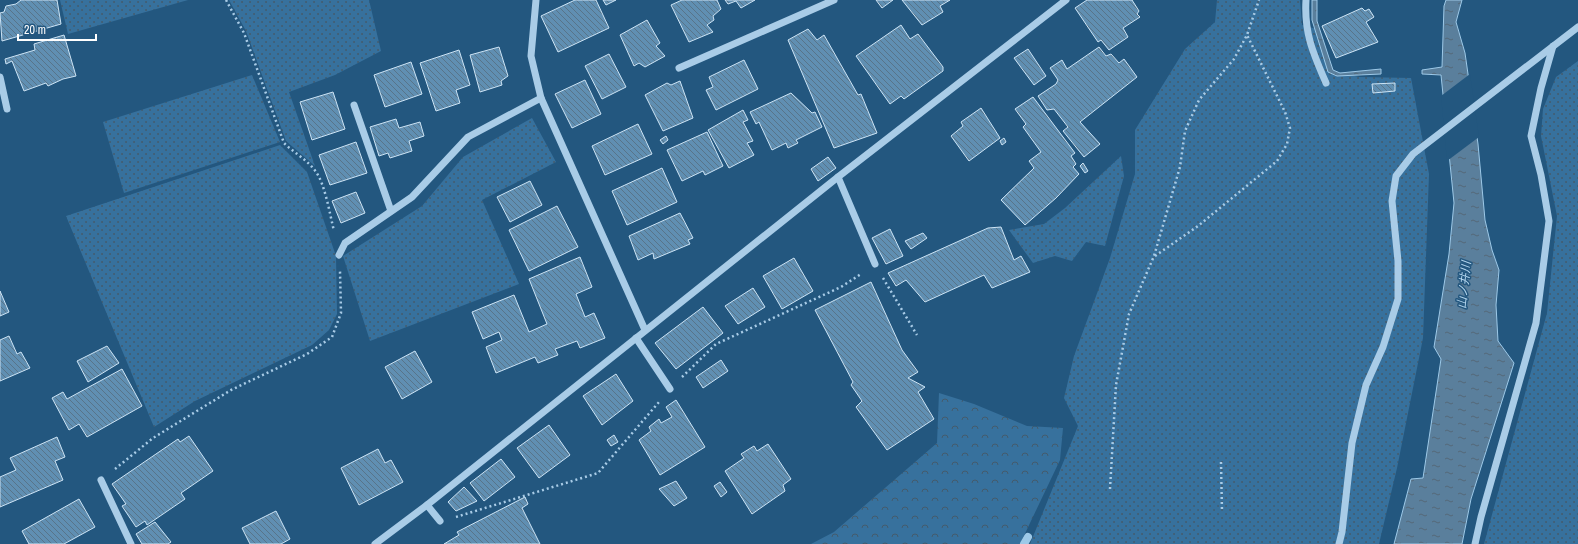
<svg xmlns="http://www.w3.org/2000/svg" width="1578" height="544" viewBox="0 0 1578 544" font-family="'Archivo Narrow','Noto Sans JP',sans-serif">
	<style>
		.grass { fill: url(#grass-dots) }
		.forest { fill: url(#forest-crowns) }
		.water { fill: url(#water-ripples); stroke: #9dc9e8 }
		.pier { fill: #23577f }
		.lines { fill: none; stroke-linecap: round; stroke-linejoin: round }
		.stream { stroke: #9dc9e8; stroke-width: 8 }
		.building { fill: url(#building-back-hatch); stroke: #cde4f5 }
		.path { stroke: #a9cce7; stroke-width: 2.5; stroke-dasharray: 2 3; stroke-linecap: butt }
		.minor { stroke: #a9cce7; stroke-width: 7 }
		.labels { text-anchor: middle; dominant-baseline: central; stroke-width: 3; stroke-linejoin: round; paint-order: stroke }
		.water-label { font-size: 12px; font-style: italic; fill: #b4d6ee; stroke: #23577f }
	</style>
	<defs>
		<pattern id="grass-dots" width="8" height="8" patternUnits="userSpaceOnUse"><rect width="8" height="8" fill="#37719d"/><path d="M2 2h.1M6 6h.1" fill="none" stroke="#445b6c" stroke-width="1.8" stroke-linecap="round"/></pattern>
		<pattern id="forest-crowns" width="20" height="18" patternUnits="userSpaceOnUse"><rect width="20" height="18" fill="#37719d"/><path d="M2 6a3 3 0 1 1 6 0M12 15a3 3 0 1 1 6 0" fill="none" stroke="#445b6c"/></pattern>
		<pattern id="water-ripples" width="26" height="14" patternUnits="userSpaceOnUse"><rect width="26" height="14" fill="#5a7f9c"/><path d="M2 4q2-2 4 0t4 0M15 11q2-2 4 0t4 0" fill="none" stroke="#546878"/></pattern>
		<pattern id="building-back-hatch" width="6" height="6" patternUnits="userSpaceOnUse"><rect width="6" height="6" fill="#608fb2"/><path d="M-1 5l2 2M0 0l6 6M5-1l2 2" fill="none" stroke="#587489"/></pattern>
	</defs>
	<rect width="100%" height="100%" fill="#23577f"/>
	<g class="grass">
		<polygon points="60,0 188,0 68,34"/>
		<polygon points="229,0 369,0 381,51 335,75 289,92 315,166 286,141 246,31"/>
		<polygon points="1217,0 1300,0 1302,25 1320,30 1330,70 1359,77 1411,78 1429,174 1423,338 1397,468 1379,544 1030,544 1078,426 1064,398 1074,356 1110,258 1135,174 1135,130 1185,49 1215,22"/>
		<polygon points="1578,61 1578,544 1484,544 1547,313 1557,216 1541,136 1543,109 1556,77"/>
		<polygon points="252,75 280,142 124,193 103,122"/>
		<polygon points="532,118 556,162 482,200 519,284 370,341 343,256 422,206 463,157"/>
		<polygon points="280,145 307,172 336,256 337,314 329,330 312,345 195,401 154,427 66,216"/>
		<polygon points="1121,156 1124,176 1105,246 1086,242 1072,261 1055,256 1033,263 1009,230 1044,224 1065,208"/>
	</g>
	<polygon class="forest" points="939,393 974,404 1027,426 1063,428 1060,460 1020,544 811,544 834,532 937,443"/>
	<g class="water">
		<polygon points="1312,0 1317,0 1317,21 1333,70 1340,73 1381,69 1381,74 1337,76 1328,72 1312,20"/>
		<polygon points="1446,0 1462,0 1456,22 1465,53 1478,144 1485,220 1492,250 1499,270 1496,305 1498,341 1514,363 1471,499 1462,544 1394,544 1411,479 1423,478 1441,359 1434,347 1449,254 1454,203 1441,75 1422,74 1422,70 1442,67 1444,6"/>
	</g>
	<polygon class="pier" points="1470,74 1479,137 1447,161 1441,96"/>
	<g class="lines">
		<polyline class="stream" points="1024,544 1028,537"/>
	</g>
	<g class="building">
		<polygon points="21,0 57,0 61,24 2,41 0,13 4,12 6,6 16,4"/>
		<polygon points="575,0 596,0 609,28 558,52 541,16"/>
		<polygon points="603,0 616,0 606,5"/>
		<polygon points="682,0 717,0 721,9 713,16 714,20 707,25 713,32 689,42 671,5"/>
		<polygon points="725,0 755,0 741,8 736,1 728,4"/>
		<polygon points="876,0 893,0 882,8"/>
		<polygon points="902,0 950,0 940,6 943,12 922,25"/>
		<polygon points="1087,0 1132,0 1139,11 1137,14 1140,17 1123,28 1128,37 1109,50 1101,40 1098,42 1075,8"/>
		<polygon points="1362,8 1365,11 1369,9 1374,17 1366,22 1378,42 1336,58 1322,26"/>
		<polygon points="647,20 660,43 656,46 665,56 645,67 639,63 634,66 620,35"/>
		<polygon points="901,25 910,39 918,34 943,67 943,71 904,99 901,96 890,104 856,56"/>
		<polygon points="808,29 817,40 824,35 858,95 861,94 877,133 834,148 788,40"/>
		<polygon points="64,35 76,76 63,79 48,86 46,83 24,91 12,61 6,64 5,59 35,50 34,44"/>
		<polygon points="499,47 508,76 501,81 502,85 480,92 470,55"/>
		<polygon points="1099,47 1106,56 1111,54 1119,63 1124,59 1137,77 1080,122 1100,144 1084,157 1063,131 1068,127 1054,109 1047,110 1038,96 1056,84 1058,80 1050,68 1062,60 1067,69"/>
		<polygon points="1028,49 1046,76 1034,85 1014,58"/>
		<polygon points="459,50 470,85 456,90 460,103 436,111 420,63"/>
		<polygon points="609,54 626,87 602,99 585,66"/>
		<polygon points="744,60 758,89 716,110 706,90 713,87 709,77"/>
		<polygon points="411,62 422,94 385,107 374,75"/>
		<polygon points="585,80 601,114 572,128 555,94"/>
		<polygon points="680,81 693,118 663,131 645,95 667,83 671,85"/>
		<polygon points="1395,83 1395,91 1373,93 1372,84"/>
		<polygon points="333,92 345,129 312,140 300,102"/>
		<polygon points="791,93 812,113 815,112 822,127 796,140 798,143 788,148 786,143 772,150 759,122 756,124 750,112"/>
		<polygon points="1033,97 1075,153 1071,156 1076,164 1073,167 1079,174 1056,198 1025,225 1001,200 1034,168 1029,161 1041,152 1023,127 1026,124 1015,109"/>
		<polygon points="981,108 1000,138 969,161 951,136 963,126 961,122"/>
		<polygon points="743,110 748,120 743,122 753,141 747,143 754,155 729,168 708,130"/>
		<polygon points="396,119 399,128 420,122 424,136 409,141 412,151 390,158 388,153 379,156 370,127"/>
		<polygon points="638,124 652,154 605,175 592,146"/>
		<polygon points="707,132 723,166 705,175 703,171 682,181 667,150"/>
		<polygon points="666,136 668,140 663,144 660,140"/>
		<polygon points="1004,138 1006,142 1002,145 1000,141"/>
		<polygon points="356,142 367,173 330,185 319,155"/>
		<polygon points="828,157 836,168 818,181 811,169"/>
		<polygon points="1083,163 1088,171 1085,173 1080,166"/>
		<polygon points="662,168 677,202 627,225 612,191"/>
		<polygon points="530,181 542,205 510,222 497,197"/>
		<polygon points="356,192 365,213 341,223 332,201"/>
		<polygon points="557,206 578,247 529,271 509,230"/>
		<polygon points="680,213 693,238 688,240 690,244 654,259 653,253 638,260 629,236"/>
		<polygon points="1001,227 1014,260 1021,256 1030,272 992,288 984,275 925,302 906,280 896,286 888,273 988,228"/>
		<polygon points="890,229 903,256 886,264 872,238"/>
		<polygon points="923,233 927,238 911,249 905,241"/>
		<polygon points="580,257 592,287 576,294 585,317 594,313 605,338 580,348 577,341 555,349 558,355 538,363 535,357 496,373 486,347 502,340 499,332 483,339 472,312 514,295 529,332 547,324 529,279"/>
		<polygon points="794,258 813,291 782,309 763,276"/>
		<polygon points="871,282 902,350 918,372 908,378 925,387 918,392 934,419 887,450 856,407 862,401 851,385 853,382 815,310"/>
		<polygon points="753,288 765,307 738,324 725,306"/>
		<polygon points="0,291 9,312 0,316"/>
		<polygon points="703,307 723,333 676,369 655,343"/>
		<polygon points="9,336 17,354 21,352 30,368 0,381 0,340"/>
		<polygon points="107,346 119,363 88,382 77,361"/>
		<polygon points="415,351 432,382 402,399 385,367"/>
		<polygon points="721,360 728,371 703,388 696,377"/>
		<polygon points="122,369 142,406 87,437 79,424 69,430 52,398 63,392 67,399"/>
		<polygon points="616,374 633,401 602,425 583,396"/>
		<polygon points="676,400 705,447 660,475 639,440 651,431 649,427 659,419 661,423 672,417 666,407"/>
		<polygon points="549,425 570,455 539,478 517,448"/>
		<polygon points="614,435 618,442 611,446 607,440"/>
		<polygon points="189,436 213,471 181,493 185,499 147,525 145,521 136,527 122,506 126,504 112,484 178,439 180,442"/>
		<polygon points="57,437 65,457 55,461 63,480 0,507 0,477 16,470 10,458"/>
		<polygon points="768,444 791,479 783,485 785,491 752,514 725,471 744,458 741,454 754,446 757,451"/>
		<polygon points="378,449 385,463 391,460 403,482 359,505 341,468"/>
		<polygon points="501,459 515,477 484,501 470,483"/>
		<polygon points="676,481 687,498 674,506 659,489"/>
		<polygon points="720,482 727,492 721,497 714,486"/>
		<polygon points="464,487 477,501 456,511 448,502"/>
		<polygon points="525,497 528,504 522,508 540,544 444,544 459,535 457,532"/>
		<polygon points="79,499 95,527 64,544 29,544 22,531"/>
		<polygon points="276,511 290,539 281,544 250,544 242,528"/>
		<polygon points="155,522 171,542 168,544 142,544 136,534"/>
	</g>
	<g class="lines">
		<g class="path">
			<path d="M 226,0 L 244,33 L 284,143 C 294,153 308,160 316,172 C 325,184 330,215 334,231"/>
			<polyline points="1155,256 1198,226 1277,161 1287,144 1290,128 1285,112 1247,35"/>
			<polyline points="883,278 917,335"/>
			<polyline points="682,377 716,344 841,287 861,274"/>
			<polyline points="1221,462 1222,512"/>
			<polyline points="115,469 153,438 231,390 307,354 332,337 341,313 340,271"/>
			<polyline points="1110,489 1116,385 1129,314 1154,256 1180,167 1185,131 1199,100 1234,59 1247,35 1259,0"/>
			<polyline points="456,517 598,473 659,402"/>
		</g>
		<g class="minor">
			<polyline points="536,0 531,56 541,98 645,330"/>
			<path d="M 1306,0 C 1304,33 1313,53 1326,83"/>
			<polyline points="679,68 834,0"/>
			<polyline points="0,77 7,109"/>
			<polyline points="354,105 391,211"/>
			<polyline points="838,177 875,264"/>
			<polyline points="339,255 345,243 412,197 468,137 541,98"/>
			<polyline points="636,338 670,389"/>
			<polyline points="101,480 131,544"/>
			<polyline points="427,505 440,521"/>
			<polyline points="375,544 427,505 838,177 1066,0"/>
			<polyline points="1339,544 1342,532 1352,443 1366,385 1383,347 1398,299 1398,261 1392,201 1396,176 1413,154 1578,27"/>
			<polyline points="1475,544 1481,517 1536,323 1549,221 1541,175 1531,136 1541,88 1553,46"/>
		</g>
	</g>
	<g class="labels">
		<g class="water-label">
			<text transform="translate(1464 285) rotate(-84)">山ノ井川</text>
		</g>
	</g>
	<path d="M18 34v6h78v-6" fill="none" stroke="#ffffff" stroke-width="2"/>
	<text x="24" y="34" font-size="12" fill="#ffffff" stroke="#23577f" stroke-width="3" paint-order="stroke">20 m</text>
</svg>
